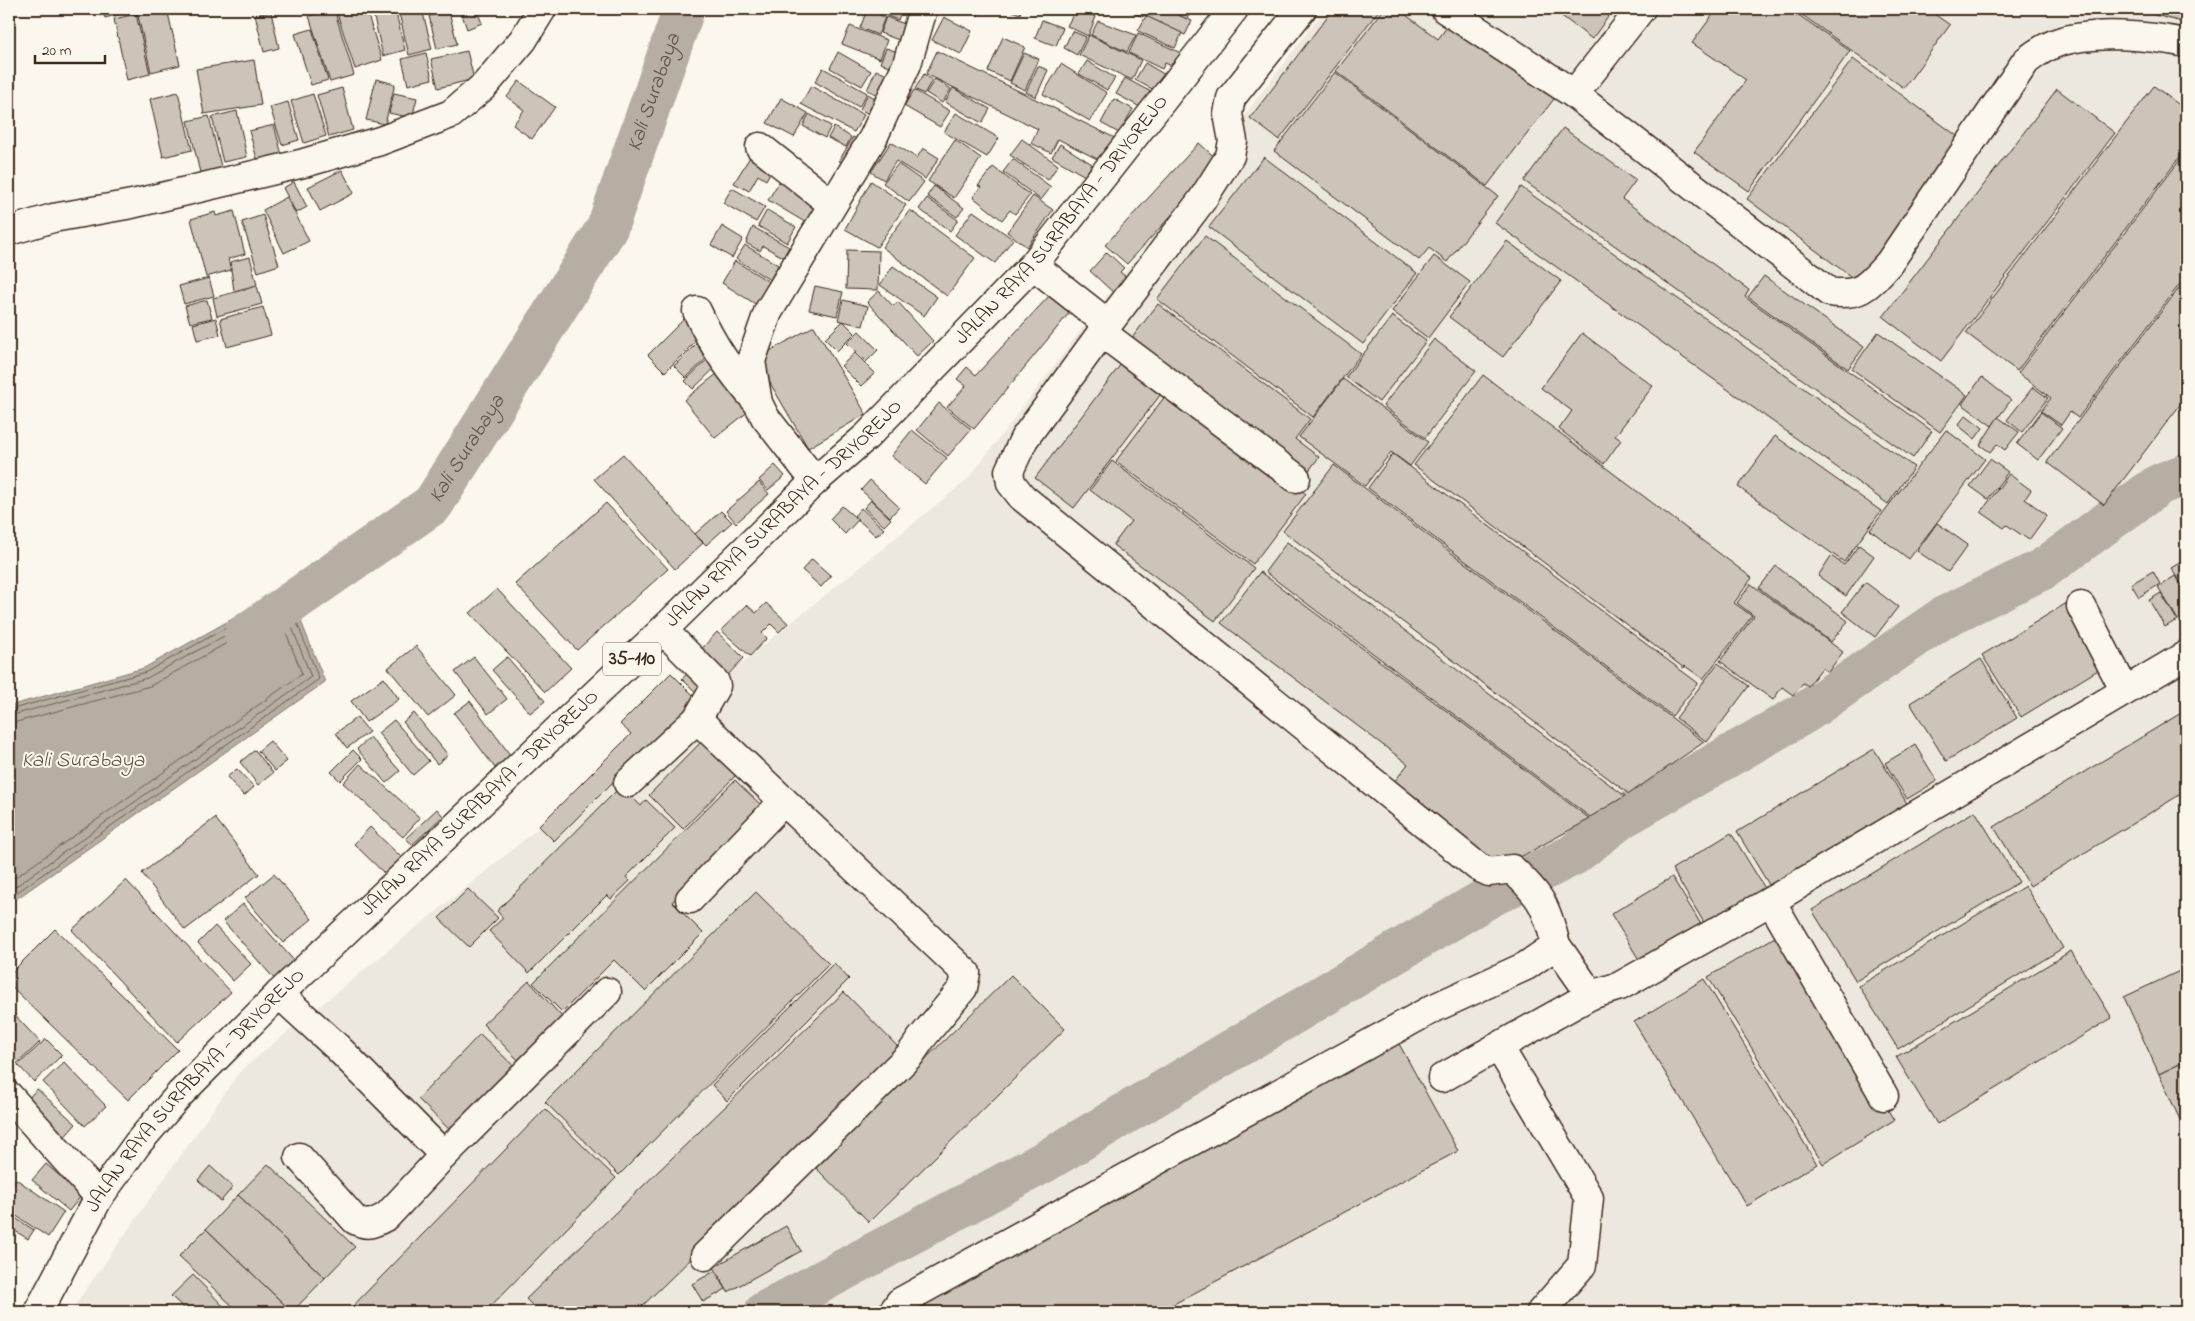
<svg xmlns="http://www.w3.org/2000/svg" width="2195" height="1321" viewBox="0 0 2195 1321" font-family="'Indie Flower',sans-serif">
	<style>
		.built { fill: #ede8dd }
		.water { fill: #b6aea2; stroke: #85796d }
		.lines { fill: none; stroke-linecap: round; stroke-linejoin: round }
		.shore { stroke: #6c5f53; stroke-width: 1 }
		.river { stroke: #b6aea2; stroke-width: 42 }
		.building { fill: #ccc4b9; stroke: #3b2a1e }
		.minor-casing { stroke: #3b2a1e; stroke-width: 31 }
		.major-casing { stroke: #3b2a1e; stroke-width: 31 }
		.minor { stroke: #fbf7ec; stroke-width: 28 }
		.major { stroke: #fbf7ec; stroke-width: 28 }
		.labels { text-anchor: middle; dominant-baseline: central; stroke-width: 4; stroke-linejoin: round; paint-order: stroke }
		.shield { fill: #fbf7ec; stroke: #75685c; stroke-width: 1 }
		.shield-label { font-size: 19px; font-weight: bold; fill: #3b2a1e }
		.street-label { font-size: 20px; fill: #3b2a1e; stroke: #fbf7ec }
		.water-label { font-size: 21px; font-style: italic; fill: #605246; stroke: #fbf7ec }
	</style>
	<rect width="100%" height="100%" fill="#fbf7ec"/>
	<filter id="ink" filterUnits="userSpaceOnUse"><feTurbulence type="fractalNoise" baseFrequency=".02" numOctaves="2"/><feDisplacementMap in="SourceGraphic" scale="10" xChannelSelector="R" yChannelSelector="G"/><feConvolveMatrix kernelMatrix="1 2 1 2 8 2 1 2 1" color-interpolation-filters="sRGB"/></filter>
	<g filter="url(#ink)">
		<polygon class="built" points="1325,9 2186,9 2186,1312 70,1312 241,1070 968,479"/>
		<polygon class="water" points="288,588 325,682 9,904 9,706 144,668"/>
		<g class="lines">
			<g class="shore">
				<polyline points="9,710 146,672 284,596 287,597 319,679 9,898"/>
				<polyline points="9,716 147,678 281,605 284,606 311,677 9,891"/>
				<polyline points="9,724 150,686 277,615 280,617 302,674 9,882"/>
			</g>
			<g class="river">
				<path id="s1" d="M 245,635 L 433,504 L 607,228 L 684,9"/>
				<polyline points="765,1312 1044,1162 1489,897 1573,855 1621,818 1806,712 1944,617 2043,569 2160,484 2186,474"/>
			</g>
		</g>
		<g class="building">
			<polygon points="103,9 139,9 105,18"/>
			<polygon points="153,9 167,9 180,65 151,72 137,12"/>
			<polygon points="334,9 354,75 330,82 309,16"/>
			<polygon points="351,9 366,9 382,60 355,69 337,13"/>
			<polygon points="372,9 395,9 405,50 383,56"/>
			<polygon points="398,9 422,9 432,49 409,55"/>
			<polygon points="460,9 476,9 482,23 467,29"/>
			<polygon points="869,9 902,9 898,20"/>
			<polygon points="958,9 981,9 978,16"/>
			<polygon points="1006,9 1022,9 1020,14"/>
			<polygon points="1076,9 1096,17 1088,36 1067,26"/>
			<polygon points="1125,9 1147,9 1143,17"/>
			<polygon points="1149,9 1165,9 1192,21 1185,35 1145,16"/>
			<polygon points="1166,9 1192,9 1187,19"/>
			<polygon points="1333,9 1380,9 1279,140 1250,118"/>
			<polygon points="1384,9 1398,9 1438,39 1454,18 1557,95 1487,186 1336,71"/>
			<polygon points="1563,9 1614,9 1592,39 1559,14"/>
			<polygon points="1717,9 1790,9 1850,51 1749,191 1694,152 1746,80 1692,43"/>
			<polygon points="1794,9 1927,9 1950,25 1904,88"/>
			<polygon points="2131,9 2186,9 2186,23"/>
			<polygon points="867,10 885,17 878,35 860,28"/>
			<polygon points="449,11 457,44 437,49 429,16"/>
			<polygon points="271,12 279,48 264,52 255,15"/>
			<polygon points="136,14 150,74 127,80 114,19"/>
			<polygon points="1146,16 1182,33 1175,48 1138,31"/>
			<polygon points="886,17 910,26 904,42 880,33"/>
			<polygon points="944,17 972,31 961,54 932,40"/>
			<polygon points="1042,20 1063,28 1056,46 1035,38"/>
			<polygon points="1098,21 1136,35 1127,52 1091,35"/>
			<polygon points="850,26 887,40 880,59 842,44"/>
			<polygon points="312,29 328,80 311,85 295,34"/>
			<polygon points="1072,31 1086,37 1077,55 1064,48"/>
			<polygon points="1138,33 1181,53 1174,67 1165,63 1162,69 1129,53"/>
			<polygon points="1089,35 1141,60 1132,80 1079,55"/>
			<polygon points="1003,37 1025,47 1010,81 988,71"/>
			<polygon points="886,48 904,54 898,69 880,63"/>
			<polygon points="467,51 474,79 438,88 431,59"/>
			<polygon points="937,51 1121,141 1109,165 1058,139 1051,153 1031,143 1038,129 926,74"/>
			<polygon points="838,52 871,71 862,86 830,68"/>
			<polygon points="426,53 432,79 408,85 402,59"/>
			<polygon points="1024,53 1039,59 1025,90 1010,83"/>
			<polygon points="1853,59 1964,141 1858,282 1747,199"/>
			<polygon points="254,60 261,105 204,114 196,69"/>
			<polygon points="1087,61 1115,78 1107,90 1079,74"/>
			<polygon points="1145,63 1167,76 1158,92 1135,80"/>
			<polygon points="1061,64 1107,93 1090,121 1043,94"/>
			<polygon points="1038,66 1048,70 1036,97 1026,92"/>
			<polygon points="823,68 867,93 859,107 815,82"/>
			<polygon points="876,70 896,79 888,99 867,90"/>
			<polygon points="1335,72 1498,196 1447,262 1429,248 1419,260 1274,151"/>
			<polygon points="924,74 932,80 924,94 915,89"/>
			<polygon points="1125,78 1151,92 1142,108 1116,94"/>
			<polygon points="376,79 395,84 385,124 366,120"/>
			<polygon points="935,79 951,89 942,103 926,93"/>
			<polygon points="519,81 555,107 532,139 513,125 524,110 507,97"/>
			<polygon points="811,86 864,115 854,132 801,104"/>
			<polygon points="2154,86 2186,110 2186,149 2017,371 1966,333"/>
			<polygon points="342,88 353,130 329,137 317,95"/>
			<polygon points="953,88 990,109 982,123 945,102"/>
			<polygon points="2057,89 2115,133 1941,361 1883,317"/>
			<polygon points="914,90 950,111 940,127 904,106"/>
			<polygon points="178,92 192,150 163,157 150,99"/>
			<polygon points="394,93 417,98 412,118 389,113"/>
			<polygon points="313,94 326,136 304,143 291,101"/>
			<polygon points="868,94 885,104 877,119 860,109"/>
			<polygon points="781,98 808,113 794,137 767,123"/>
			<polygon points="1114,99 1133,109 1119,133 1101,123"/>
			<polygon points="288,102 299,140 282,145 270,107"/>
			<polygon points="237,111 247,157 223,162 212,117"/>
			<polygon points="956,113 999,138 987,157 944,132"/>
			<polygon points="809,114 831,126 825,138 803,126"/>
			<polygon points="209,116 222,171 201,177 188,121"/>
			<polygon points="274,125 282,155 258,162 249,131"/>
			<polygon points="834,127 851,137 846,147 828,138"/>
			<polygon points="1563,128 1636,180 1622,199 1749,290 1745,297 1932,431 1913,458 1524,181"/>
			<polygon points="853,137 865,144 851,168 839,161"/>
			<polygon points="1022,139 1058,165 1048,180 1010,155"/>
			<polygon points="955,140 981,158 954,198 928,181"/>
			<polygon points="891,142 917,158 923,148 939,158 925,179 896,161 884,180 871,172"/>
			<polygon points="1199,143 1220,162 1127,264 1105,245"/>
			<polygon points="1060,144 1092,164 1085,176 1052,157"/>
			<polygon points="2186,152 2186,276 2078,418 2070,412 2061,425 2041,411 2051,398 2018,373"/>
			<polygon points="750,157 772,169 766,180 758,175 749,191 734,183"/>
			<polygon points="1264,157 1417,273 1363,344 1209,227"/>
			<polygon points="1013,159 1051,187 1041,200 1003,172"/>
			<polygon points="898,164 924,182 909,202 883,183"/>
			<polygon points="993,167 1030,195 1015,214 1010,210 1002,220 973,197 981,187 978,186"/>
			<polygon points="342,170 354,193 320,211 308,187"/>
			<polygon points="782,177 827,204 813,227 768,200"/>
			<polygon points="871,181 906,205 877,247 845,229"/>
			<polygon points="294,182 307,207 296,213 283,188"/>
			<polygon points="934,186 964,208 957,217 927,196"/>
			<polygon points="1521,187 1914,467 1888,504 1495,223"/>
			<polygon points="732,188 765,207 756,222 723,203"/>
			<polygon points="1033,196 1053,210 1027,247 1007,232"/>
			<polygon points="287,197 309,241 284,253 263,210"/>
			<polygon points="927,198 958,220 950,231 919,209"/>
			<polygon points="767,210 796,227 787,243 758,226"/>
			<polygon points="910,210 975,258 947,296 882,247"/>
			<polygon points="234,211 245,254 228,259 231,270 206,277 191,219 215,212 216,216"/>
			<polygon points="973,211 1013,239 995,263 955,235"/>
			<polygon points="263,215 279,265 258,272 242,222"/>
			<polygon points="722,226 743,239 732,258 711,245"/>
			<polygon points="753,227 789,247 783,257 763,246 760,251 746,243"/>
			<polygon points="1205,236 1361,354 1313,417 1157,299"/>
			<polygon points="1507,241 1561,281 1503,357 1449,317"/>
			<polygon points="745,245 778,265 770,280 736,259"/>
			<polygon points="847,250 879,251 878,290 846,289"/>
			<polygon points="1107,252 1124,268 1120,272 1130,280 1116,295 1090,271"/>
			<polygon points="1434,256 1470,282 1428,338 1392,311"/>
			<polygon points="250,257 257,285 234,291 230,262"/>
			<polygon points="735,261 771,283 757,305 722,283"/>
			<polygon points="893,266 937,297 924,316 880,285"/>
			<polygon points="1764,276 1864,347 1848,369 1748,297"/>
			<polygon points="209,278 214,296 184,304 179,286"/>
			<polygon points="2186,279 2186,397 2104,505 2047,462"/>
			<polygon points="257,286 262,304 217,316 213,298"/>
			<polygon points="815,286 843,292 837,316 809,310"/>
			<polygon points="879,291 893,306 898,302 933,341 917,356 867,302"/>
			<polygon points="1050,295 1070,312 974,429 947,407 966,386 957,379 967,367 976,375"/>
			<polygon points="207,300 212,318 190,323 185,306"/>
			<polygon points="843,300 868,306 863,326 838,320"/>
			<polygon points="1158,304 1310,419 1295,439 1319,457 1305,476 1128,343"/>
			<polygon points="263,307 271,335 227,347 220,319"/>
			<polygon points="1392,316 1426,341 1379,402 1346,377"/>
			<polygon points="686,317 703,334 665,372 648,355"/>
			<polygon points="216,318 220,335 197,340 193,324"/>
			<polygon points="843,321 855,333 837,351 825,339"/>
			<polygon points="814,326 866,414 808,448 756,359"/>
			<polygon points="859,331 878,350 866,362 847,343"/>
			<polygon points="1878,332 1967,395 1940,432 1852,369"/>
			<polygon points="1582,333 1653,386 1615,436 1621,440 1604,464 1559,429 1572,411 1541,388"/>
			<polygon points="702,338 714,351 686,378 674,366"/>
			<polygon points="1434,339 1476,371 1425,438 1383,406"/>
			<polygon points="855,353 875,373 861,386 841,366"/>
			<polygon points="712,355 720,363 693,389 685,381"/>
			<polygon points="1127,356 1167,386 1074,508 1035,478"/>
			<polygon points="723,369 754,407 715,438 684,400"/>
			<polygon points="1483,375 1752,578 1734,603 1752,616 1703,679 1685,666 1684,668 1414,465"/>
			<polygon points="1982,377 2011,400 1992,426 1962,404"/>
			<polygon points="1343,379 1428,442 1410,466 1391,452 1365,486 1299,437"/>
			<polygon points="2033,387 2048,398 2022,432 2007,420"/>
			<polygon points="1169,391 1306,494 1253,564 1116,461"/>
			<polygon points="939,403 971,429 948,456 917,430"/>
			<polygon points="2041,412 2062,428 2038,460 2017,444"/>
			<polygon points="1966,415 1983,428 1975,439 1958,425"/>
			<polygon points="1998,417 2019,432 2005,450 1997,444 1990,452 1980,445"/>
			<polygon points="912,430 947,458 925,484 891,456"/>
			<polygon points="1946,430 1985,459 1909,559 1870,530"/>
			<polygon points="1775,436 1881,511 1844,562 1738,487"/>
			<polygon points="623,454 703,543 675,569 594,479"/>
			<polygon points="1393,454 1698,683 1672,716 1368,488"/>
			<polygon points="1990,459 2008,472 1988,499 1970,486"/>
			<polygon points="1112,461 1254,568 1215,621 1113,545 1131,521 1090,490"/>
			<polygon points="775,465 785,476 768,490 759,480"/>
			<polygon points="1334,465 1704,742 1629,794 1283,531"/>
			<polygon points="2009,474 2031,490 2025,499 2047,515 2029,540 2007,525 2004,528 1981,512"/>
			<polygon points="870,480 899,507 890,517 861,490"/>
			<polygon points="759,482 769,494 736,523 726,511"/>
			<polygon points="871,500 891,519 884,526 864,508"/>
			<polygon points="606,503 668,569 577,650 515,584"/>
			<polygon points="842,506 858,520 845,534 830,519"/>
			<polygon points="861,508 884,529 876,536 854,516"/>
			<polygon points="721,511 732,522 706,545 695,534"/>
			<polygon points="1937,523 1968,545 1948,572 1917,551"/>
			<polygon points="1287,542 1625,796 1590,817 1265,572"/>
			<polygon points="1859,545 1874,556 1846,596 1818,576 1831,556 1844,565"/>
			<polygon points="812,559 831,576 821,587 802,570"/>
			<polygon points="2186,559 2186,592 2171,568"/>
			<polygon points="1776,566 1848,621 1831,642 1759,588"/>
			<polygon points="2153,571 2160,584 2139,597 2131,584"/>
			<polygon points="1260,572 1448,712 1590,819 1502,867 1391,786 1408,764 1221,623"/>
			<polygon points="2175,576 2186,595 2186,619 2180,623 2158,587"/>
			<polygon points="1865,582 1898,607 1875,637 1842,612"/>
			<polygon points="1751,584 1843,652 1828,672 1822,668 1808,686 1803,683 1793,695 1782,687 1773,700 1720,661 1754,616 1737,603"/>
			<polygon points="497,589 571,668 545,692 470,613"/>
			<polygon points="2161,593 2177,620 2165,627 2149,600"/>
			<polygon points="2070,601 2108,664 2021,717 1982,655"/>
			<polygon points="766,603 788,623 779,632 771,624 762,633 767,638 750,656 721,630 747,605 756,613"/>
			<polygon points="717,632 744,658 722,681 695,656"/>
			<polygon points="416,646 456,695 428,717 388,668"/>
			<polygon points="474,657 507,699 488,714 455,672"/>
			<polygon points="507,657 545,701 530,713 492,670"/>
			<polygon points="1981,659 2017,718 1946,761 1910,703"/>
			<polygon points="1718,663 1749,686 1707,742 1676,718"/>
			<polygon points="695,665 716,684 703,699 682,679"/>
			<polygon points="671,673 703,705 647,748 554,841 539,826 631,734 620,724"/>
			<polygon points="384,678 399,699 366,722 351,701"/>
			<polygon points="470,701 511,756 495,768 454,713"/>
			<polygon points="2186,710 2186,791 2030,886 1994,827"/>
			<polygon points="414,713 448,755 437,764 403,722"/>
			<polygon points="357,717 369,732 347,748 336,733"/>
			<polygon points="394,720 429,761 413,775 378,733"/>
			<polygon points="370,737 400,771 386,783 357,749"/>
			<polygon points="270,741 287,761 275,771 258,751"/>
			<polygon points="702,741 736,775 683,829 649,795"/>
			<polygon points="1915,745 1937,781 1907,799 1885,763"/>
			<polygon points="1874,749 1908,805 1771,888 1737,832"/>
			<polygon points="255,750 273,773 258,785 240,762"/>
			<polygon points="353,750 362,759 340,781 331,772"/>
			<polygon points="360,764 420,818 403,837 343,783"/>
			<polygon points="237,769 254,787 244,796 227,777"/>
			<polygon points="735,780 765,809 672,902 703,933 645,991 614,960 562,1012 533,983"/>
			<polygon points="621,786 641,806 646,800 675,828 626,877 630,881 611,899 607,895 529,973 489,931 503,918 497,911"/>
			<polygon points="437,809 443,816 412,845 406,838"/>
			<polygon points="1975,811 2019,882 1856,981 1812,910"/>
			<polygon points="215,818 259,874 185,930 142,873"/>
			<polygon points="370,827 403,859 387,876 354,844"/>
			<polygon points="1731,833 1766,890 1706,926 1672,869"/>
			<polygon points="274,874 312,919 283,943 245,898"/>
			<polygon points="1672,877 1707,934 1646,971 1611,914"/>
			<polygon points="126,880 231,992 177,1042 72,930"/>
			<polygon points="2025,886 2063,948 1898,1049 1859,986"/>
			<polygon points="468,889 498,918 469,947 439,918"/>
			<polygon points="756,892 829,964 619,1175 545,1102"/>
			<polygon points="243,904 298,965 278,983 223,921"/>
			<polygon points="215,926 251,964 233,981 198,943"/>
			<polygon points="55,929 178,1050 128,1100 9,984 9,975"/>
			<polygon points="1780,934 1894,1120 1823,1164 1708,977"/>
			<polygon points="2071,951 2112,1018 1937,1124 1896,1057"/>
			<polygon points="834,963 849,979 727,1101 712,1085"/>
			<polygon points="2186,968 2186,1061 2159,1074 2124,997"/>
			<polygon points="1011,975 1065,1029 869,1222 815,1167"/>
			<polygon points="1704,979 1817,1164 1747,1206 1634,1022"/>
			<polygon points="529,981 563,1018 518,1060 483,1024"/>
			<polygon points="844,992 904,1053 636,1312 539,1312 526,1299"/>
			<polygon points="9,1009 40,1042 16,1065 9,1057"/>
			<polygon points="480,1034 519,1071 456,1136 418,1099"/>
			<polygon points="46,1039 62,1055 34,1082 18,1065"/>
			<polygon points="1398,1042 1458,1151 1159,1312 929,1312 922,1299"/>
			<polygon points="2186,1061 2186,1133 2159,1074"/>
			<polygon points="64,1062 106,1106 85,1126 43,1082"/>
			<polygon points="37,1089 76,1124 61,1141 22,1105"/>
			<polygon points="545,1109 616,1178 485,1312 347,1312"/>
			<polygon points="46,1164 82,1195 69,1211 32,1180"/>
			<polygon points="268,1164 355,1247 325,1278 238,1195"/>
			<polygon points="210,1166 233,1187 221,1201 198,1180"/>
			<polygon points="16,1179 64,1212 48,1237 9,1211 9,1189"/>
			<polygon points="238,1195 325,1278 292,1312 206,1229"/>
			<polygon points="9,1214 34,1230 28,1239 9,1227"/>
			<polygon points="786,1226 801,1251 728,1292 714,1267"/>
			<polygon points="206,1229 292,1312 239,1312 179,1256"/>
			<polygon points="9,1231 16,1234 9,1247"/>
			<polygon points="715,1271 726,1289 703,1302 692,1284"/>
			<polygon points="193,1275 229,1312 188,1312 171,1296"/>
		</g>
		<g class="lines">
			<g class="minor-casing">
				<g id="minor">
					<path d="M 1445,9 L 1574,94 L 1829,292 C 1861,297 1868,286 1889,263 L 2026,61 C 2036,53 2047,46 2059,42 C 2094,30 2151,36 2186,43"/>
					<polyline points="1574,94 1641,9"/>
					<polyline points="760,147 832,204"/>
					<polyline points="9,231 53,218 132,204 304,163 380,141 451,114 484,86 523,40 542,9"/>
					<polyline points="1033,265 1108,324"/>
					<path d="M 697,311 C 714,348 731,372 758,403"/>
					<polyline points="1101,332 1296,478"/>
					<polyline points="815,481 765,417 758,403 751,361 768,312 873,138 907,64 923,9"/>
					<polyline points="2081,606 2125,691"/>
					<polyline points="697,719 966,973 963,988 921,1039 910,1055 705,1256"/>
					<polyline points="628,783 697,719 716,686 715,682 663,630"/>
					<polyline points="690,899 784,801"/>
					<polyline points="1771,901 1884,1096"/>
					<polyline points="1556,945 1591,995 1620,986 1771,901 2186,655"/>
					<polyline points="279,994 337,1047 444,1155"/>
					<polyline points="1499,1047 1589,1198 1582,1265 1541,1312"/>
					<polyline points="1442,1078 1591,995"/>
					<polyline points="9,1096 99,1197"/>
					<path d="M 299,1157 L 355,1220 C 368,1227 374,1223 387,1216 L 444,1155 L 607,992"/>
					<path d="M 893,1312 L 900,1302 L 1434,1008 L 1526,966 L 1556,945 C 1546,906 1542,897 1512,869 L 1489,872 L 1478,867 L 1022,497 L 1011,483 L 1009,471 L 1024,439 L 1108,324 L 1202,200 L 1230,156 L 1233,141 L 1228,114 L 1231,98 L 1302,9"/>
				</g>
			</g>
			<g class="major-casing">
				<g id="major">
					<path id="s2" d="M 38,1312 L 99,1197 L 138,1143 L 180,1094 L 279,994 L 663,630 L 815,481 L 867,436 L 1033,265 L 1234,9"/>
				</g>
			</g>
			<use href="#minor" class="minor"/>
			<use href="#major" class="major"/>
		</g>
	</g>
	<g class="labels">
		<rect class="shield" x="603" y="642.5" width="58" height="33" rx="4"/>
		<g class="shield-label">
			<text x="632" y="659">35-110</text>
		</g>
		<g class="street-label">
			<text stroke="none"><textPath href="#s2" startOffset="1504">JALAN RAYA SURABAYA - DRIYOREJO</textPath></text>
			<text stroke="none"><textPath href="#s2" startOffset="1099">JALAN RAYA SURABAYA - DRIYOREJO</textPath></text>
			<text stroke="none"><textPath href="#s2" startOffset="679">JALAN RAYA SURABAYA - DRIYOREJO</textPath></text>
			<text stroke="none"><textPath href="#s2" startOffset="274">JALAN RAYA SURABAYA - DRIYOREJO</textPath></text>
		</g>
		<g class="water-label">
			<text stroke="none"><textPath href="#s1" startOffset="699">Kali Surabaya</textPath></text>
			<text stroke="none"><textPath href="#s1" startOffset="294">Kali Surabaya</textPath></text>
			<text x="83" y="761">Kali Surabaya</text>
		</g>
	</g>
	<rect width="2195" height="1321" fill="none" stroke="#fbf7ec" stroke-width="30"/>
	<rect x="15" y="15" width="2165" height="1291" fill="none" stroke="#3b2a1e" stroke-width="2" filter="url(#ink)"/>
	<path d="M35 55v8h70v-8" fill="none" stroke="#3b2a1e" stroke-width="2.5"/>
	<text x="42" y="55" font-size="15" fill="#3b2a1e" stroke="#fbf7ec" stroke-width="4" paint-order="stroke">20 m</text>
</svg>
